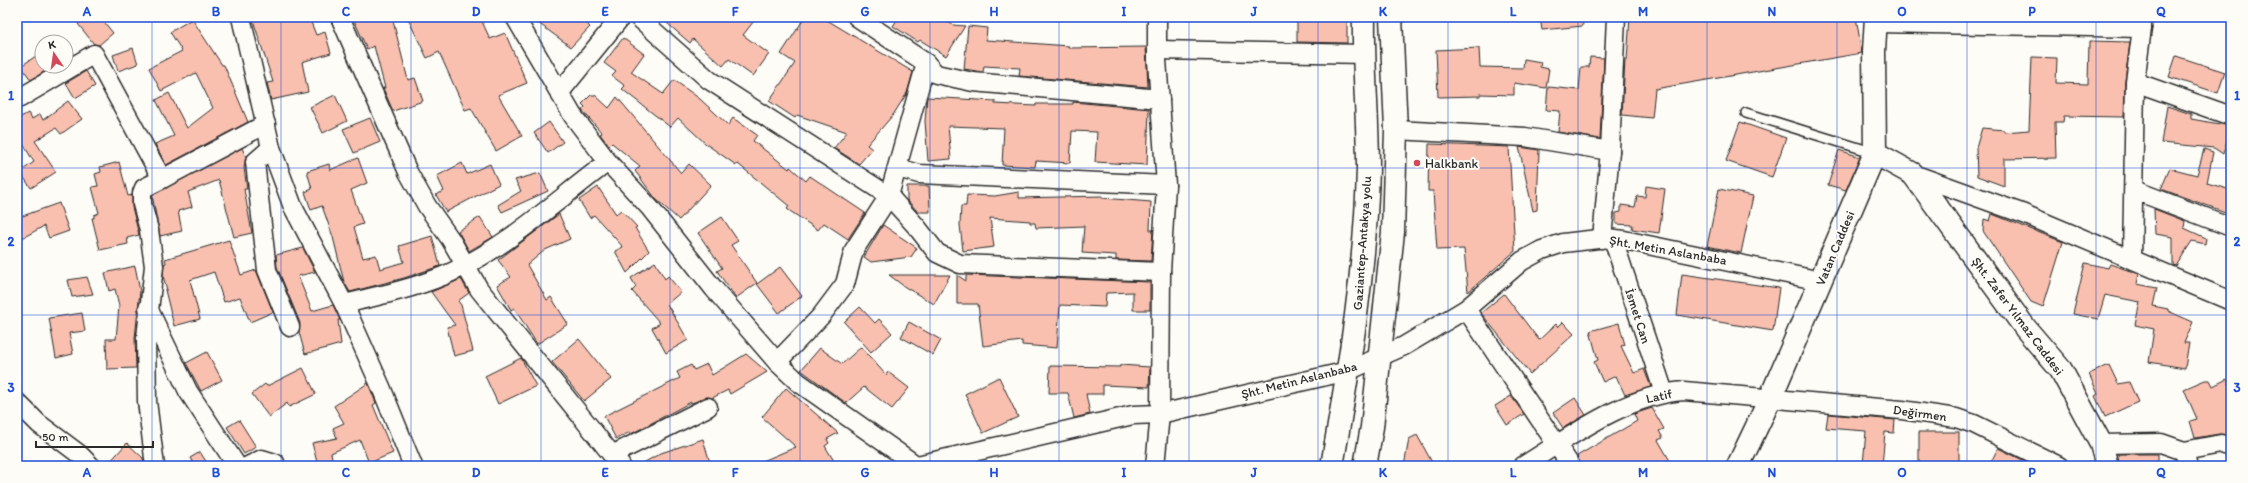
<svg xmlns="http://www.w3.org/2000/svg" width="2248" height="483" viewBox="0 0 2248 483" font-family="Itim,sans-serif">
	<style>
		.building { fill: #f9c0b0; stroke: #2b2b2b }
		.lines { fill: none; stroke-linecap: round; stroke-linejoin: round }
		.lane-casing { stroke: #2b2b2b; stroke-width: 12 }
		.street-casing { stroke: #2b2b2b; stroke-width: 21 }
		.secondary-casing { stroke: #2b2b2b; stroke-width: 25 }
		.lane { stroke: #fdfcf7; stroke-width: 9 }
		.street { stroke: #fdfcf7; stroke-width: 18 }
		.secondary { stroke: #fdfcf7; stroke-width: 22 }
		.grid { fill: none; stroke: #1d4ed8; stroke-width: 1; stroke-opacity: 0.55 }
		.poi-dot { fill: #d1495b; stroke: #fdfcf7; stroke-width: 1.5 }
		.labels { text-anchor: middle; dominant-baseline: central; stroke-width: 4; stroke-linejoin: round; paint-order: stroke }
		.poi-label { font-size: 13px; fill: #2b2b2b; stroke: #fdfcf7; text-anchor: start }
		.street-label { font-size: 13px; fill: #2b2b2b; stroke: #fdfcf7 }
		.neatline { fill: none; stroke: #1d4ed8; stroke-width: 1.5 }
		.grid-label { font-size: 13px; text-anchor: middle; font-weight: bold; fill: #1d4ed8 }
	</style>
	<rect width="100%" height="100%" fill="#fdfcf7"/>
	<filter id="ink" filterUnits="userSpaceOnUse"><feTurbulence type="fractalNoise" baseFrequency=".025" numOctaves="2"/><feDisplacementMap in="SourceGraphic" scale="8" xChannelSelector="R" yChannelSelector="G"/><feConvolveMatrix kernelMatrix="1 2 1 2 8 2 1 2 1" color-interpolation-filters="sRGB"/></filter>
	<g filter="url(#ink)">
		<g class="building">
			<polygon points="87,17 100,17 113,33 99,45 94,44 78,24"/>
			<polygon points="252,17 309,17 316,35 325,32 331,53 302,62 308,92 271,100 267,83 273,82"/>
			<polygon points="360,17 392,17 408,80 415,78 423,101 393,111 383,88 385,88 374,46 367,49 354,20"/>
			<polygon points="407,17 480,17 490,39 505,33 527,83 498,95 522,136 496,151 471,108 465,110 439,52 427,58"/>
			<polygon points="530,17 580,17 590,27 571,47"/>
			<polygon points="660,17 757,17 743,35 769,54 753,76 729,59 723,66 693,39 690,43"/>
			<polygon points="805,17 822,17 913,72 907,93 893,115 867,145 872,149 859,164 834,148 847,132 797,115 795,118 769,101 795,63 781,54"/>
			<polygon points="899,17 940,17 953,25 965,26 946,56 920,40 918,42 893,26"/>
			<polygon points="1297,17 1347,17 1347,43 1297,42"/>
			<polygon points="1540,17 1582,17 1583,26 1542,30"/>
			<polygon points="1630,17 1856,17 1862,53 1655,89 1652,118 1622,115 1625,60 1627,60"/>
			<polygon points="192,19 222,65 224,65 248,122 166,165 155,144 174,136 156,100 169,93 187,128 213,108 196,73 161,91 149,68 182,51 170,32"/>
			<polygon points="968,26 987,28 986,40 1069,46 1068,48 1146,47 1148,87 1019,76 1020,68 984,66 983,72 964,69"/>
			<polygon points="623,38 644,54 631,72 663,94 674,80 700,99 728,125 733,118 757,135 753,141 789,169 790,167 806,181 810,176 865,213 848,239 824,223 818,230 787,209 789,206 738,164 736,165 706,144 678,118 670,127 622,89 625,86 612,76 616,72 604,63"/>
			<polygon points="2089,41 2130,42 2125,81 2124,117 2064,116 2063,122 2055,122 2056,158 2004,159 2004,186 1977,176 1976,148 1982,128 2004,130 2004,132 2029,130 2032,57 2057,58 2056,83 2088,84"/>
			<polygon points="133,48 138,64 118,71 113,55"/>
			<polygon points="1479,48 1480,67 1523,68 1524,59 1541,62 1540,67 1549,69 1546,88 1514,83 1514,95 1480,94 1480,96 1438,97 1436,50"/>
			<polygon points="36,56 42,66 53,66 31,80 21,66"/>
			<polygon points="2176,56 2225,72 2218,93 2169,77"/>
			<polygon points="1590,57 1604,58 1600,139 1558,132 1560,111 1546,110 1548,87 1579,90 1581,67 1589,67"/>
			<polygon points="86,71 95,86 75,98 66,83"/>
			<polygon points="335,95 347,121 323,133 310,107"/>
			<polygon points="591,95 595,95 609,108 617,97 681,173 689,164 711,185 679,220 656,199 635,171 640,166 612,143 609,146 600,134 602,133 582,110 585,107 582,104"/>
			<polygon points="927,97 995,101 995,104 1036,106 1036,104 1073,104 1073,102 1149,109 1147,165 1095,162 1097,132 1072,131 1070,163 1036,161 1035,167 1002,165 1004,128 948,126 951,159 928,161 925,121"/>
			<polygon points="68,101 82,119 61,134 56,128 35,141 56,172 31,188 20,172 34,162 17,134 17,117 19,118 28,113 32,119 40,114 43,120"/>
			<polygon points="2167,106 2191,114 2191,119 2231,126 2223,154 2214,148 2161,143"/>
			<polygon points="370,118 380,142 354,153 343,129"/>
			<polygon points="549,122 563,142 548,153 534,133"/>
			<polygon points="1740,122 1786,138 1772,177 1726,161"/>
			<polygon points="1429,144 1509,147 1515,251 1468,292 1464,249 1437,250 1433,191 1428,191"/>
			<polygon points="1519,147 1539,150 1537,210 1533,211"/>
			<polygon points="242,148 246,157 244,168 247,189 244,189 252,233 234,237 219,180 188,192 192,207 178,211 182,231 160,236 152,195"/>
			<polygon points="2204,149 2213,152 2207,183 2231,190 2231,214 2161,189 2170,168 2197,175"/>
			<polygon points="1839,150 1860,157 1846,190 1828,185"/>
			<polygon points="358,158 367,183 351,190 363,224 354,227 363,258 376,255 380,269 404,262 399,246 432,236 440,266 404,278 350,292 344,282 333,237 322,206 311,210 305,192 312,189 307,171 329,164 330,170"/>
			<polygon points="119,162 128,196 132,195 132,207 139,235 127,238 128,244 100,250 92,218 94,218 94,215 99,213 92,187 98,186 95,174 101,172 100,167"/>
			<polygon points="462,163 467,174 490,164 499,184 446,212 436,195 444,191 437,176"/>
			<polygon points="540,173 548,191 502,212 498,205 521,191 515,180"/>
			<polygon points="907,186 929,186 930,212 918,212 907,200"/>
			<polygon points="1646,186 1665,189 1659,233 1632,229 1633,225 1616,224 1616,213 1621,212 1621,205 1635,207 1637,196 1645,197"/>
			<polygon points="598,187 616,214 621,210 637,227 635,228 649,251 627,273 615,251 623,247 594,215 590,218 579,200"/>
			<polygon points="1719,189 1753,196 1741,253 1707,246"/>
			<polygon points="1019,192 1019,198 1102,196 1102,198 1151,202 1150,230 1153,230 1151,261 1116,260 1116,255 1082,253 1084,226 1036,228 1035,223 1030,223 1030,221 990,218 994,247 963,251 960,225 961,206 966,206 967,195 995,196"/>
			<polygon points="59,203 69,231 49,238 44,226 17,241 17,218"/>
			<polygon points="2154,209 2185,221 2184,228 2206,238 2205,244 2192,241 2176,266 2173,265 2173,237 2155,234"/>
			<polygon points="559,214 570,239 545,250 527,265 547,300 551,297 568,324 537,344 514,308 511,310 497,285 511,277 498,260"/>
			<polygon points="1992,214 2063,242 2043,307 2031,302 1983,231 1984,219 1990,221"/>
			<polygon points="480,217 493,237 469,251 458,231"/>
			<polygon points="722,217 738,241 731,245 757,283 736,298 717,271 722,268 698,233"/>
			<polygon points="883,225 917,248 911,257 871,262 864,257"/>
			<polygon points="229,240 241,275 256,270 273,312 250,322 240,297 224,302 214,272 190,280 200,319 174,326 165,290 167,290 163,276 164,264 166,263 165,259"/>
			<polygon points="303,248 315,272 298,276 312,311 333,305 340,320 338,320 341,344 305,354 299,332 300,323 277,267 276,255"/>
			<polygon points="655,262 665,279 668,276 681,292 667,304 688,340 666,353 652,328 660,323 632,291 636,287 631,278"/>
			<polygon points="2085,263 2108,268 2110,264 2139,274 2137,284 2157,288 2153,306 2168,309 2168,311 2193,322 2184,343 2189,343 2185,368 2149,362 2154,329 2135,325 2140,302 2105,295 2098,319 2073,314"/>
			<polygon points="135,266 140,291 135,338 136,368 107,369 106,339 116,339 119,306 115,289 109,291 105,273"/>
			<polygon points="780,267 802,296 779,313 757,284"/>
			<polygon points="1682,274 1779,288 1773,331 1677,315"/>
			<polygon points="889,275 950,275 934,304 905,287"/>
			<polygon points="957,275 966,281 966,275 1150,282 1150,310 1133,310 1133,292 1106,293 1105,307 1060,305 1057,348 1022,345 1022,341 983,346 978,304 957,304"/>
			<polygon points="87,277 93,294 72,297 68,280"/>
			<polygon points="461,279 469,293 458,301 461,305 473,351 454,356 447,327 455,325 431,292"/>
			<polygon points="1504,294 1539,340 1556,324 1558,327 1563,322 1574,334 1530,374 1481,313"/>
			<polygon points="860,307 875,323 879,319 892,333 871,352 844,322"/>
			<polygon points="82,313 85,331 69,333 73,354 56,358 49,318"/>
			<polygon points="909,322 941,340 933,355 901,337"/>
			<polygon points="1619,323 1625,345 1621,346 1634,373 1644,369 1651,387 1625,395 1616,376 1603,382 1594,362 1598,360 1590,331"/>
			<polygon points="579,339 611,379 584,401 552,362"/>
			<polygon points="861,347 886,375 888,372 909,388 892,409 864,387 846,403 801,370 820,348 842,364"/>
			<polygon points="207,352 222,380 201,391 186,363"/>
			<polygon points="746,354 767,372 730,394 728,390 712,398 708,397 692,403 691,402 631,434 630,432 616,439 604,416 680,378 677,372 691,365 694,370 707,364 712,375"/>
			<polygon points="521,358 536,386 498,404 485,376"/>
			<polygon points="1120,365 1150,367 1149,387 1103,385 1103,394 1086,394 1090,414 1074,418 1068,393 1049,393 1050,366 1120,367"/>
			<polygon points="2109,365 2118,384 2129,382 2138,402 2105,417 2095,396 2098,394 2089,374"/>
			<polygon points="303,368 316,394 289,407 287,403 269,417 252,394 265,384 267,386"/>
			<polygon points="999,377 1018,417 983,433 965,394"/>
			<polygon points="2227,379 2231,388 2231,435 2219,434 2195,438 2190,421 2197,419 2184,389 2205,380 2210,380 2213,386"/>
			<polygon points="368,383 376,403 373,405 393,453 369,463 360,440 331,453 333,463 318,466 312,443 337,438 333,428 344,423 334,406"/>
			<polygon points="786,388 838,433 827,439 829,443 825,446 837,466 751,466 796,447 762,417"/>
			<polygon points="1511,396 1524,414 1507,425 1495,406"/>
			<polygon points="1575,398 1586,415 1563,428 1553,413"/>
			<polygon points="1652,408 1664,429 1659,431 1663,438 1658,440 1673,466 1581,466 1577,456 1637,421 1634,414"/>
			<polygon points="1828,414 1895,420 1894,433 1885,432 1882,466 1863,465 1866,431 1826,428"/>
			<polygon points="239,420 256,447 244,454 227,427"/>
			<rect x="1919" y="432" width="40" height="34"/>
			<polygon points="1417,435 1434,466 1404,466 1409,439"/>
			<polygon points="703,439 711,466 638,466 661,453"/>
			<polygon points="127,443 143,458 144,466 106,466"/>
			<polygon points="1998,448 2035,466 1989,466"/>
			<polygon points="200,452 209,466 195,466 190,458"/>
			<polygon points="2118,454 2158,454 2158,466 2119,466"/>
		</g>
		<g class="lines">
			<g class="lane-casing">
				<polyline id="lane" points="1746,113 1875,153"/>
			</g>
			<g class="street-casing">
				<g id="street">
					<polyline points="241,17 271,148 293,207 344,304 381,387 413,466"/>
					<polyline points="340,17 408,172 427,206 451,240 479,289 621,466"/>
					<polyline points="515,17 573,116 608,162 650,208 714,289 777,362 798,382 916,465"/>
					<polyline points="638,17 709,80 889,196 916,226 937,253 960,264 1161,272"/>
					<polyline points="857,17 926,63 936,74 973,82 1160,99"/>
					<polyline points="1877,23 2142,28"/>
					<polyline points="1157,50 1364,54"/>
					<polyline points="2135,82 2231,116"/>
					<polyline points="560,92 621,17"/>
					<polyline points="17,96 20,98 94,54 162,179"/>
					<polyline points="1396,130 1525,137 1610,151"/>
					<polyline points="271,148 255,162 267,270 290,327"/>
					<polyline points="898,168 919,174 1166,185"/>
					<polyline points="1913,174 2024,214 2231,301"/>
					<polyline points="2134,190 2231,227"/>
					<polyline points="1602,239 1610,151 1616,17"/>
					<polyline points="1613,239 1664,393"/>
					<polyline points="2132,260 2135,82 2142,28 2142,17"/>
					<path d="M 344,304 C 378,296 411,289 443,276 C 505,250 555,201 608,162"/>
					<polyline points="148,308 188,391 237,466"/>
					<polyline points="1466,309 1571,466"/>
					<polyline points="777,362 821,316 845,284 854,250 889,196 926,63"/>
					<polyline points="17,402 39,424 79,454 91,466"/>
					<polyline points="2101,444 2161,443 2184,451"/>
					<polyline points="612,455 708,407"/>
					<polyline points="155,466 147,401 146,338 154,266 149,230 142,204 142,193 144,188 162,179 266,124"/>
					<polyline points="248,466 262,459 275,463 275,466"/>
					<polyline points="913,466 1133,415 1160,414 1348,371 1404,346 1466,309 1522,261 1542,250 1563,243 1607,238 1624,240 1821,281"/>
					<polyline points="1155,466 1160,414 1161,272 1166,185 1157,60 1157,17"/>
					<path d="M 1523,466 C 1571,436 1626,395 1684,391 L 1902,410 L 1956,418 L 1974,424 L 2059,466"/>
					<polyline points="2188,466 2184,451 2221,444 2231,447"/>
				</g>
			</g>
			<g class="secondary-casing">
				<g id="secondary">
					<polyline points="1875,153 1913,174 2026,329 2061,370 2101,444 2107,466"/>
					<path d="M 1332,466 C 1349,367 1366,269 1368,168 C 1368,118 1363,68 1364,17"/>
					<polyline points="1365,466 1372,427 1393,232 1396,130 1391,17"/>
					<polyline points="1738,466 1770,399 1875,153 1874,51 1876,17"/>
				</g>
			</g>
			<use href="#lane" class="lane"/>
			<use href="#street" class="street"/>
			<use href="#secondary" class="secondary"/>
		</g>
	</g>
	<path class="grid" d="M 152,17 L 152,466M 281,17 L 281,466M 411,17 L 411,466M 541,17 L 541,466M 670,17 L 670,466M 800,17 L 800,466M 930,17 L 930,466M 1059,17 L 1059,466M 1189,17 L 1189,466M 1318,17 L 1318,466M 1448,17 L 1448,466M 1578,17 L 1578,466M 1707,17 L 1707,466M 1837,17 L 1837,466M 1967,17 L 1967,466M 2096,17 L 2096,466M 17,168 L 2231,168M 17,315 L 2231,315"/>
	<circle class="poi-dot" cx="1417" cy="163" r="4"/>
	<g class="labels">
		<g class="poi-label">
			<text x="1425" y="163">Halkbank</text>
		</g>
		<g class="street-label">
			<text transform="translate(1362 243) rotate(-86)">Gaziantep-Antakya yolu</text>
			<text transform="translate(1835 248) rotate(-67)">Vatan Caddesi</text>
			<text transform="translate(1668 250) rotate(10)">Şht. Metin Aslanbaba</text>
			<text transform="translate(1638 316) rotate(72)">İsmet Can</text>
			<text transform="translate(2018 316) rotate(53)">Şht. Zafer Yılmaz Caddesi</text>
			<text transform="translate(1299 380) rotate(-14)">Şht. Metin Aslanbaba</text>
			<text transform="translate(1659 396) rotate(-12)">Latif</text>
			<text transform="translate(1920 413) rotate(8)">Değirmen</text>
		</g>
	</g>
	<rect width="2248" height="483" fill="none" stroke="#fdfcf7" stroke-width="44"/>
	<g transform="translate(54 54) rotate(347)"><circle r="19" fill="#fdfcf7" stroke="#a9a8a5"/>
	<path d="M0-3L7 15L0 10L-7 15Z" fill="#d1495b"/>
	<text y="-6" font-size="11" font-weight="bold" text-anchor="middle" fill="#2b2b2b">K</text>
	</g>
	<path d="M36 441v6h117v-6" fill="none" stroke="#2b2b2b" stroke-width="2"/>
	<text x="42" y="441" font-size="12" fill="#2b2b2b" stroke="#fdfcf7" stroke-width="3" paint-order="stroke">50 m</text>
	<rect x="22" y="22" width="2204" height="439" class="neatline"/>
	<g class="grid-label">
		<text x="87" y="16">A</text>
		<text x="216" y="16">B</text>
		<text x="346" y="16">C</text>
		<text x="476" y="16">D</text>
		<text x="605" y="16">E</text>
		<text x="735" y="16">F</text>
		<text x="865" y="16">G</text>
		<text x="994" y="16">H</text>
		<text x="1124" y="16">I</text>
		<text x="1254" y="16">J</text>
		<text x="1383" y="16">K</text>
		<text x="1513" y="16">L</text>
		<text x="1643" y="16">M</text>
		<text x="1772" y="16">N</text>
		<text x="1902" y="16">O</text>
		<text x="2032" y="16">P</text>
		<text x="2161" y="16">Q</text>
		<text x="11" y="100">1</text>
		<text x="2237" y="100">1</text>
		<text x="11" y="246">2</text>
		<text x="2237" y="246">2</text>
		<text x="11" y="392">3</text>
		<text x="2237" y="392">3</text>
		<text x="87" y="477">A</text>
		<text x="216" y="477">B</text>
		<text x="346" y="477">C</text>
		<text x="476" y="477">D</text>
		<text x="605" y="477">E</text>
		<text x="735" y="477">F</text>
		<text x="865" y="477">G</text>
		<text x="994" y="477">H</text>
		<text x="1124" y="477">I</text>
		<text x="1254" y="477">J</text>
		<text x="1383" y="477">K</text>
		<text x="1513" y="477">L</text>
		<text x="1643" y="477">M</text>
		<text x="1772" y="477">N</text>
		<text x="1902" y="477">O</text>
		<text x="2032" y="477">P</text>
		<text x="2161" y="477">Q</text>
	</g>
</svg>
